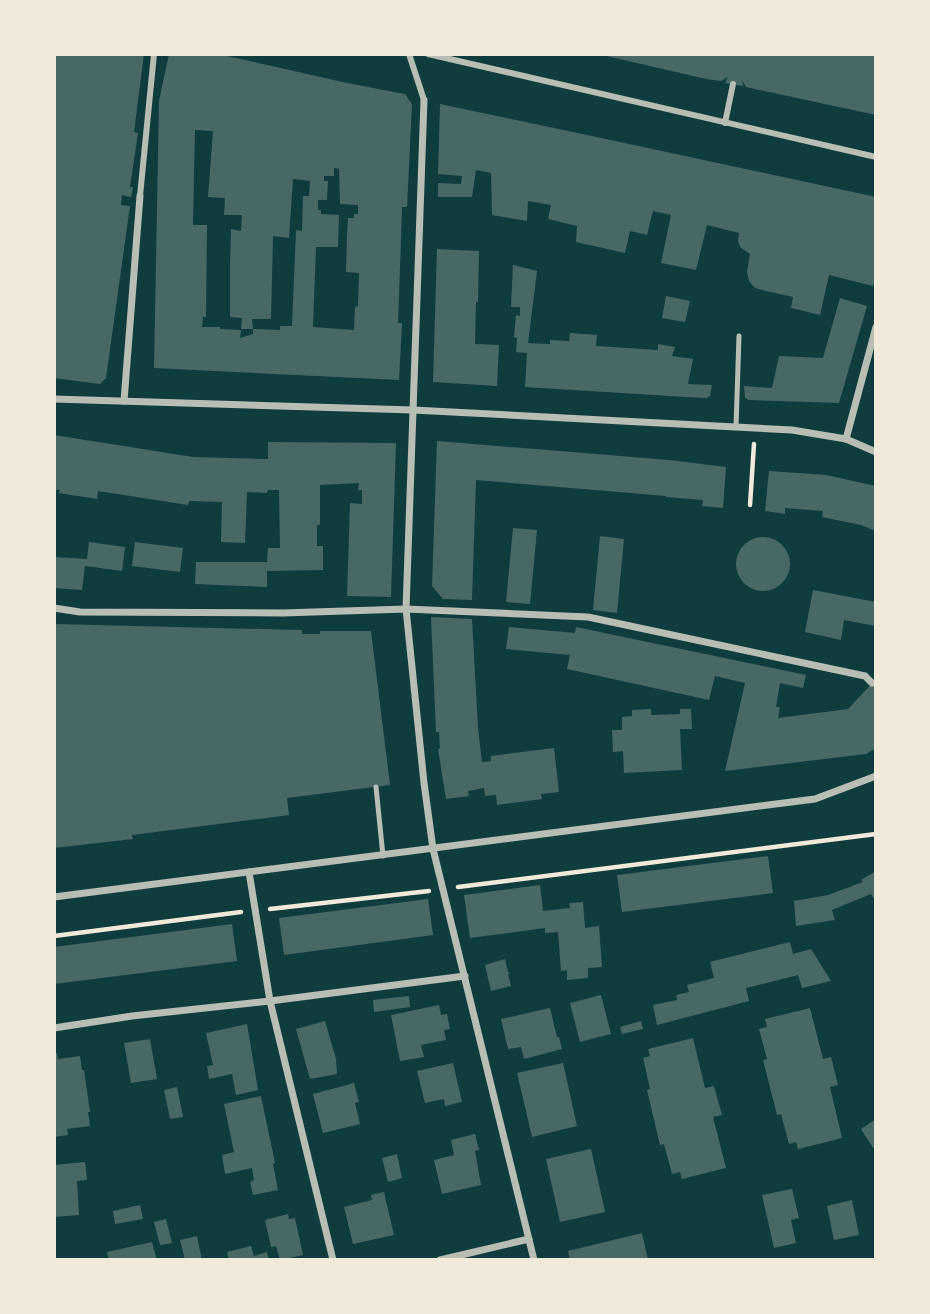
<svg xmlns="http://www.w3.org/2000/svg" width="930" height="1314" viewBox="0 0 930 1314" font-family="'Alegreya Sans',sans-serif">
	<style>
		.building { fill: #486865; fill-rule: evenodd }
		.lines { fill: none; stroke-linecap: round; stroke-linejoin: round }
		.path { stroke: #f1e9da; stroke-width: 4.5 }
		.service { stroke: #b8beb3; stroke-width: 5 }
		.pedestrian { stroke: #b8beb3; stroke-width: 6 }
		.minor { stroke: #b8beb3; stroke-width: 7 }
	</style>
	<rect width="100%" height="100%" fill="#0f3d3e"/>
	<g class="building">
		<polygon points="54,54 144,54 134,132 138,133 130,187 133,187 131,197 122,195 121,205 130,206 106,378 100,384 54,378"/>
		<path d="M 169,54 L 218,54 L 347,83 L 405,94 L 412,104 L 407,207 L 402,207 L 401,240 L 398,323 L 402,323 L 399,380 L 154,368 L 159,101 ZM 195,130 L 213,131 L 208,197 L 225,198 L 224,215 L 242,215 L 241,231 L 231,229 L 230,267 L 230,317 L 242,318 L 241,329 L 253,329 L 252,319 L 271,319 L 273,236 L 289,238 L 293,179 L 310,181 L 309,196 L 303,196 L 302,231 L 296,230 L 292,326 L 280,326 L 280,330 L 253,329 L 253,334 L 240,338 L 241,330 L 220,329 L 220,327 L 202,327 L 203,317 L 206,317 L 207,225 L 193,225 ZM 334,168 L 339,169 L 340,204 L 358,205 L 358,214 L 354,214 L 354,218 L 348,218 L 347,236 L 346,272 L 359,273 L 358,306 L 355,307 L 354,330 L 313,327 L 316,247 L 338,247 L 339,215 L 321,214 L 321,210 L 318,210 L 318,200 L 327,200 L 328,181 L 324,181 L 324,176 L 334,176 Z"/>
		<polygon points="598,54 876,54 876,115 746,87 742,80 743,86 725,83 728,77 721,81 706,79"/>
		<polygon points="440,104 620,142 876,197 876,276 873,286 829,275 820,315 791,308 793,297 758,289 754,287 749,281 747,272 750,254 740,247 738,240 739,233 707,225 696,270 661,263 671,215 653,211 647,235 630,231 625,253 576,242 577,226 548,219 551,205 528,201 527,221 492,215 491,173 476,170 472,197 438,197 438,183 461,184 462,176 438,174"/>
		<polygon points="437,249 479,251 478,302 476,302 475,344 499,345 497,386 433,382"/>
		<polygon points="513,265 537,271 528,343 550,344 550,340 569,341 570,333 597,335 596,346 658,350 658,344 675,347 672,356 693,359 688,384 712,385 710,396 707,398 686,397 525,387 527,353 516,352 517,338 514,337 516,315 520,316 520,307 511,307"/>
		<polygon points="666,296 690,301 685,322 662,318"/>
		<polygon points="840,298 867,306 839,403 749,400 745,398 744,386 772,388 779,356 823,358"/>
		<polygon points="54,435 193,457 268,459 268,442 396,443 391,597 347,596 350,503 362,504 362,490 358,490 359,483 320,485 320,525 317,525 317,546 323,546 323,570 267,571 267,587 195,584 196,562 267,562 268,548 280,548 279,490 268,490 267,493 247,492 245,543 221,542 222,502 189,501 188,505 98,491 97,499 59,493 60,490 54,490"/>
		<polygon points="437,441 669,460 726,467 723,508 702,506 703,500 666,497 666,496 476,480 472,600 443,599 432,586"/>
		<polygon points="769,471 826,475 876,486 876,531 861,525 822,517 823,511 785,508 785,514 765,511"/>
		<polygon points="513,528 537,530 530,604 506,602"/>
		<polygon points="600,536 624,539 617,613 593,610"/>
		<circle cx="763" cy="564" r="27"/>
		<polygon points="89,542 125,547 122,571 85,566 82,590 54,588 54,557 87,559"/>
		<polygon points="135,542 183,548 180,572 132,566"/>
		<polygon points="813,590 876,602 876,626 844,620 841,640 805,632"/>
		<polygon points="431,617 472,619 478,728 482,762 491,761 491,756 554,748 559,792 541,794 542,799 497,805 496,795 485,796 484,788 468,791 469,796 446,799 438,749 440,749 439,732 436,732"/>
		<polygon points="54,624 302,630 302,634 320,634 320,631 371,631 390,785 287,798 289,815 132,835 133,839 54,848"/>
		<polygon points="509,627 575,633 576,627 806,675 803,688 780,683 776,707 780,707 778,718 848,709 876,679 876,748 866,754 725,771 745,683 715,676 709,700 567,669 570,655 506,649"/>
		<polygon points="651,709 651,715 680,714 680,709 691,709 692,729 680,729 682,770 624,773 623,751 613,752 612,730 622,730 622,717 632,716 632,710"/>
		<polygon points="768,856 773,893 622,912 617,875"/>
		<polygon points="876,871 876,902 871,894 832,910 835,920 796,926 794,901 828,895 863,882 861,880"/>
		<polygon points="540,885 543,911 570,908 569,903 583,902 585,928 599,926 602,967 588,968 588,978 567,980 567,970 561,971 558,932 545,933 545,928 470,938 464,895"/>
		<polygon points="428,899 433,935 284,955 279,918"/>
		<polygon points="232,924 237,961 54,984 54,947"/>
		<polygon points="790,942 793,954 811,949 831,981 802,988 798,975 746,988 749,1001 657,1025 653,1005 677,1000 676,995 689,992 687,985 714,978 710,962"/>
		<polygon points="505,959 508,972 510,973 508,974 511,986 491,991 485,965"/>
		<polygon points="601,995 611,1034 580,1042 570,1003"/>
		<polygon points="409,996 410,1007 374,1012 373,1000"/>
		<polygon points="439,1005 441,1015 447,1014 450,1029 444,1030 446,1040 421,1045 424,1057 400,1061 391,1015"/>
		<polygon points="550,1008 557,1037 559,1037 562,1049 524,1059 521,1047 508,1049 501,1019"/>
		<polygon points="810,1008 823,1059 831,1057 838,1085 830,1087 842,1138 798,1149 796,1142 789,1144 781,1114 777,1115 763,1060 767,1059 759,1029 767,1027 765,1019"/>
		<polygon points="325,1021 336,1059 337,1074 310,1079 296,1029"/>
		<polygon points="641,1021 643,1029 622,1034 620,1027"/>
		<polygon points="247,1024 258,1090 236,1095 232,1074 209,1079 207,1066 213,1065 206,1033"/>
		<polygon points="693,1038 705,1088 714,1086 722,1115 713,1117 726,1168 682,1179 680,1172 672,1174 664,1144 660,1145 647,1090 650,1089 643,1058 650,1056 648,1049"/>
		<polygon points="150,1039 157,1079 131,1083 124,1043"/>
		<polygon points="54,1053 57,1053 58,1059 80,1056 82,1070 84,1070 90,1112 88,1112 90,1126 67,1129 68,1135 54,1137"/>
		<polygon points="453,1063 462,1102 445,1106 444,1099 425,1103 417,1071"/>
		<polygon points="563,1063 577,1126 532,1137 517,1073"/>
		<polygon points="354,1083 359,1102 355,1103 360,1124 323,1133 313,1094"/>
		<polygon points="177,1087 183,1117 170,1119 164,1090"/>
		<polygon points="261,1096 275,1163 273,1164 278,1190 253,1195 250,1182 254,1180 252,1168 225,1174 222,1155 234,1152 224,1104"/>
		<polygon points="876,1119 876,1146 873,1148 861,1129"/>
		<polygon points="475,1134 479,1150 475,1151 481,1185 442,1194 434,1160 454,1155 451,1140"/>
		<polygon points="591,1149 605,1212 560,1222 546,1159"/>
		<polygon points="397,1154 402,1178 388,1182 382,1158"/>
		<polygon points="85,1162 87,1180 77,1181 79,1215 54,1217 54,1165"/>
		<polygon points="792,1189 799,1218 791,1220 796,1243 774,1248 762,1195"/>
		<polygon points="384,1192 394,1235 353,1244 344,1207 372,1200 371,1195"/>
		<polygon points="852,1200 859,1235 834,1240 827,1206"/>
		<polygon points="140,1205 143,1219 115,1224 113,1211"/>
		<polygon points="288,1214 289,1219 295,1218 303,1255 280,1260 276,1246 271,1247 265,1220"/>
		<polygon points="166,1219 172,1243 160,1245 154,1222"/>
		<polygon points="642,1233 648,1260 570,1260 568,1251"/>
		<polygon points="197,1236 202,1260 185,1260 180,1240"/>
		<polygon points="152,1242 157,1260 109,1260 107,1252"/>
		<polygon points="251,1246 254,1256 267,1252 269,1260 229,1260 227,1252"/>
	</g>
	<g class="lines">
		<g class="path">
			<polyline points="750,505 754,444"/>
			<polyline points="458,887 876,834"/>
			<polyline points="270,909 429,891"/>
			<polyline points="54,936 241,912"/>
		</g>
		<g class="service">
			<polyline points="736,427 739,336"/>
			<polyline points="376,787 383,856"/>
		</g>
		<g class="pedestrian">
			<polyline points="409,54 424,100"/>
			<polyline points="428,54 876,157"/>
			<polyline points="725,123 733,84"/>
			<polyline points="140,196 154,54"/>
		</g>
		<g class="minor">
			<polyline points="424,100 406,609 424,783 433,849 534,1260"/>
			<polyline points="54,399 413,410 792,430 846,439 876,452"/>
			<polyline points="124,401 140,196"/>
			<polyline points="846,439 876,327"/>
			<polyline points="54,608 80,612 283,613 406,609 588,617 865,676 872,683"/>
			<polyline points="249,872 270,1001 333,1260"/>
			<polyline points="54,897 815,799 876,776"/>
			<polyline points="54,1028 132,1016 270,1001 465,976"/>
			<polyline points="440,1260 529,1239"/>
		</g>
	</g>
	<rect width="930" height="1314" fill="none" stroke="#f1e9da" stroke-width="112"/>
</svg>
